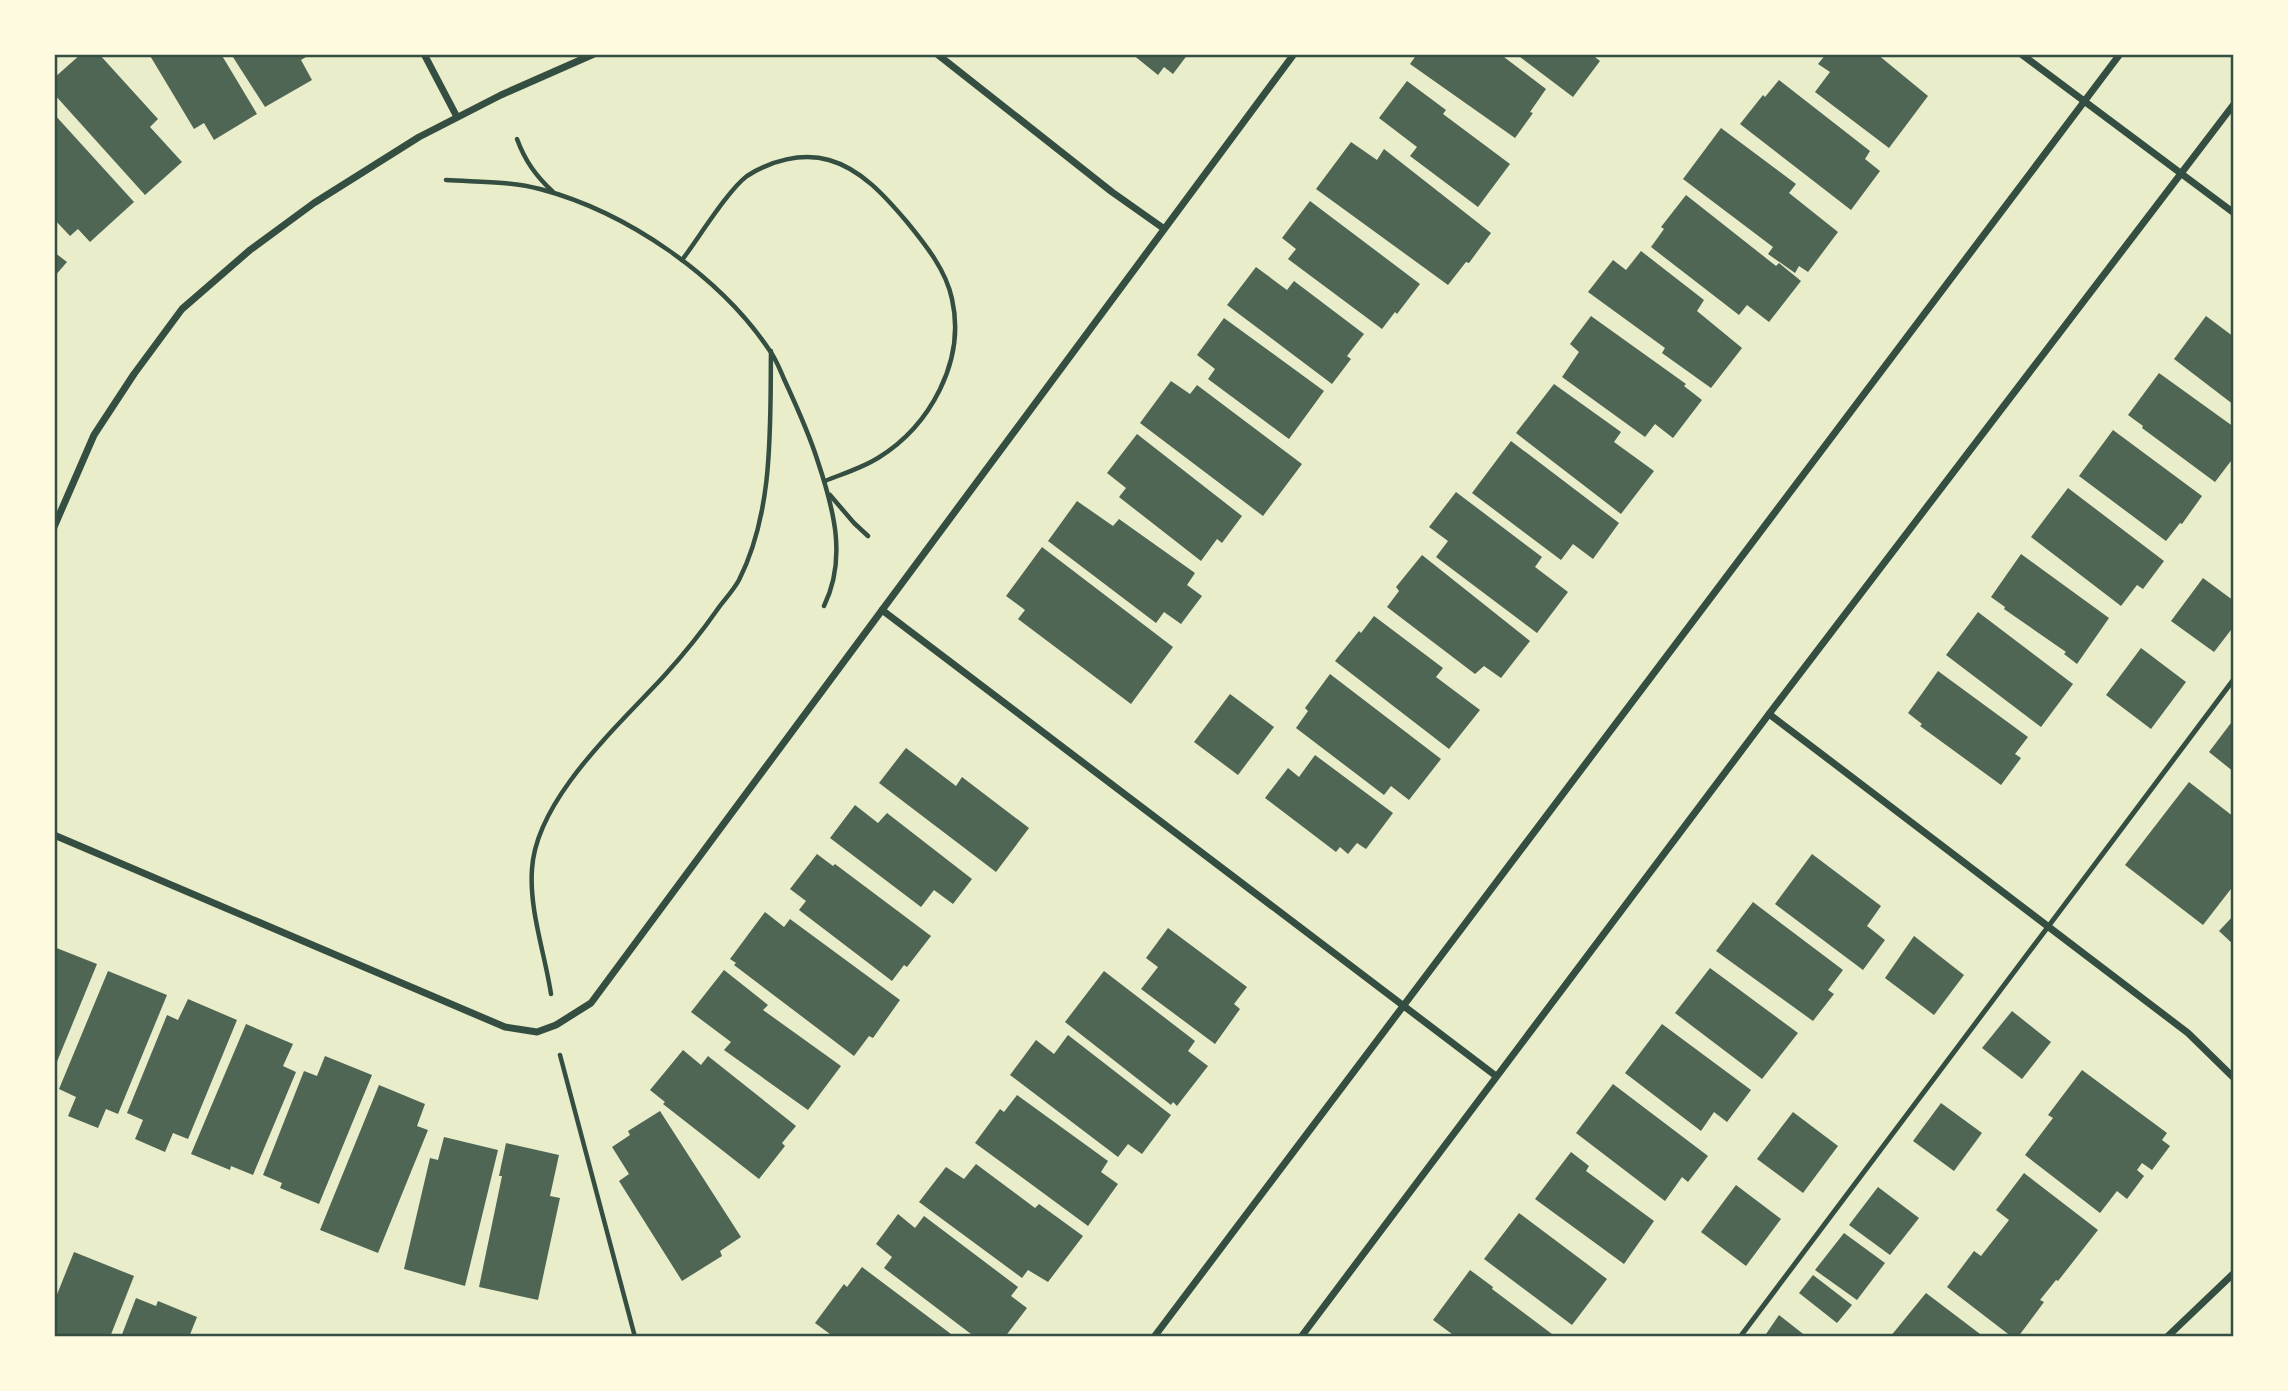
<svg xmlns="http://www.w3.org/2000/svg" width="2288" height="1391" viewBox="0 0 2288 1391" font-family="'Open Sans',sans-serif">
	<style>
		.building { fill: #4f6655 }
		.lines { fill: none; stroke-linecap: round; stroke-linejoin: round }
		.path { stroke: #344e41; stroke-width: 4.5 }
		.service { stroke: #344e41; stroke-width: 5 }
		.minor { stroke: #344e41; stroke-width: 7 }
		.neatline { fill: none; stroke: #344e41; stroke-width: 2.5 }
	</style>
	<rect width="100%" height="100%" fill="#e9edc9"/>
	<g class="building">
		<polygon points="81,54 99,54 158,119 150,127 182,162 145,195 54,94 54,78"/>
		<polygon points="149,54 221,54 257,114 214,140 204,123 194,129"/>
		<polygon points="231,54 311,54 301,60 312,80 265,107"/>
		<polygon points="1132,54 1188,54 1173,74 1164,67 1158,75"/>
		<polygon points="1417,54 1500,54 1546,89 1530,112 1533,113 1515,138 1410,64"/>
		<polygon points="1516,54 1591,54 1600,61 1573,97"/>
		<polygon points="1826,54 1877,54 1928,96 1889,148 1815,92 1830,72 1818,64"/>
		<polygon points="1779,80 1870,151 1865,159 1880,171 1851,210 1740,124 1763,95 1765,97"/>
		<polygon points="1407,81 1446,110 1443,114 1510,164 1478,207 1410,156 1417,147 1379,118"/>
		<polygon points="54,114 134,202 90,242 78,229 70,236 54,219"/>
		<polygon points="1721,128 1796,184 1789,193 1838,232 1808,272 1799,266 1795,273 1768,254 1773,247 1683,179"/>
		<polygon points="1351,142 1377,160 1384,149 1491,233 1469,263 1466,262 1448,285 1316,189"/>
		<polygon points="1686,195 1776,266 1779,263 1801,281 1769,322 1747,305 1739,315 1651,247 1664,229 1661,227"/>
		<polygon points="1310,201 1420,284 1397,314 1395,312 1382,329 1288,259 1296,249 1282,238"/>
		<polygon points="1641,251 1704,300 1697,311 1742,348 1711,388 1662,353 1665,348 1588,292 1613,260 1626,270"/>
		<polygon points="54,252 67,262 54,277"/>
		<polygon points="1256,267 1287,290 1294,281 1364,334 1347,356 1351,359 1332,384 1227,305"/>
		<polygon points="1591,316 1686,384 1684,386 1702,400 1673,438 1655,424 1645,437 1562,377 1579,352 1570,344"/>
		<polygon points="2206,316 2234,337 2234,405 2174,359"/>
		<polygon points="1224,318 1324,391 1289,439 1208,379 1215,369 1197,355"/>
		<polygon points="2159,373 2234,427 2234,457 2215,482 2142,428 2143,426 2128,415"/>
		<polygon points="1171,381 1190,394 1197,385 1302,464 1263,516 1140,423"/>
		<polygon points="1554,384 1621,432 1614,442 1654,471 1621,514 1516,433"/>
		<polygon points="2113,430 2202,496 2182,524 2180,523 2166,541 2079,476"/>
		<polygon points="1137,434 1242,516 1222,543 1217,539 1201,561 1119,497 1126,488 1107,473"/>
		<polygon points="1511,441 1619,523 1593,559 1573,544 1561,560 1472,493"/>
		<polygon points="2068,488 2164,561 2143,589 2137,585 2121,606 2031,537"/>
		<polygon points="1456,492 1542,557 1535,567 1568,592 1537,633 1436,557 1448,541 1429,527"/>
		<polygon points="1077,501 1113,526 1119,519 1195,573 1187,585 1202,596 1181,624 1164,612 1156,623 1048,541"/>
		<polygon points="1042,547 1173,647 1131,704 1018,619 1025,610 1006,596"/>
		<polygon points="2021,554 2109,618 2077,664 2064,654 2066,652 2004,609 2005,607 1991,597"/>
		<polygon points="1422,555 1530,641 1501,678 1484,666 1475,674 1387,607 1399,591 1396,587"/>
		<polygon points="2203,578 2234,601 2234,626 2214,652 2171,621"/>
		<polygon points="1978,612 2073,684 2041,727 1946,655"/>
		<polygon points="1374,616 1443,668 1436,677 1480,710 1449,749 1335,661 1359,631 1361,633"/>
		<polygon points="2141,648 2186,682 2151,729 2106,695"/>
		<polygon points="1938,671 2028,737 2015,754 2021,758 2001,785 1920,726 1922,724 1908,713"/>
		<polygon points="1330,674 1441,759 1409,800 1391,786 1384,795 1296,728 1308,711 1305,708"/>
		<polygon points="1230,694 1274,727 1238,775 1194,742"/>
		<polygon points="2234,719 2234,772 2209,752"/>
		<polygon points="906,748 956,786 962,777 1029,828 996,872 879,783"/>
		<polygon points="1315,755 1393,813 1366,849 1357,843 1348,854 1340,847 1336,852 1265,798 1288,768 1299,777"/>
		<polygon points="2189,782 2234,817 2234,885 2203,925 2125,865"/>
		<polygon points="855,805 878,823 887,813 972,879 953,904 934,890 921,907 830,838"/>
		<polygon points="817,854 833,866 835,864 931,936 907,967 904,965 892,981 799,910 806,901 790,889"/>
		<polygon points="1812,854 1881,906 1867,926 1885,940 1863,970 1775,904"/>
		<polygon points="1753,902 1843,970 1828,990 1834,994 1813,1021 1716,951"/>
		<polygon points="765,912 784,927 790,919 900,1000 873,1038 869,1036 854,1056 734,965 736,963 730,959"/>
		<polygon points="2234,915 2234,945 2219,931"/>
		<polygon points="1168,928 1247,987 1234,1004 1240,1009 1215,1044 1141,989 1158,967 1146,958"/>
		<polygon points="1914,936 1964,975 1934,1015 1885,978"/>
		<polygon points="54,947 97,964 54,1069"/>
		<polygon points="1710,968 1798,1033 1762,1079 1675,1013"/>
		<polygon points="724,970 768,1005 763,1010 841,1066 808,1110 724,1050 731,1042 691,1012"/>
		<polygon points="108,971 167,995 118,1114 106,1109 98,1128 68,1116 76,1097 59,1089"/>
		<polygon points="1104,971 1195,1041 1188,1051 1208,1066 1177,1106 1173,1102 1171,1105 1065,1022"/>
		<polygon points="188,999 237,1020 188,1139 173,1133 165,1152 135,1139 143,1120 127,1113 167,1015 178,1020"/>
		<polygon points="2012,1011 2051,1042 2022,1079 1982,1048"/>
		<polygon points="246,1024 293,1044 283,1066 296,1072 253,1175 231,1166 230,1170 191,1154"/>
		<polygon points="1662,1024 1751,1090 1727,1122 1714,1112 1701,1131 1625,1073"/>
		<polygon points="1068,1035 1171,1115 1142,1154 1128,1144 1118,1157 1010,1075 1036,1040 1054,1054"/>
		<polygon points="683,1050 701,1065 708,1056 796,1126 782,1143 785,1146 759,1179 663,1104 665,1102 650,1090"/>
		<polygon points="325,1056 372,1075 319,1204 280,1188 282,1183 263,1175 304,1071 317,1076"/>
		<polygon points="2082,1070 2167,1133 2162,1140 2170,1146 2152,1170 2142,1163 2137,1170 2144,1176 2127,1199 2117,1191 2100,1213 2025,1155 2053,1118 2048,1115"/>
		<polygon points="1613,1084 1708,1156 1688,1182 1682,1177 1665,1201 1576,1133"/>
		<polygon points="379,1085 425,1104 417,1126 428,1130 378,1253 320,1230"/>
		<polygon points="1017,1095 1108,1161 1101,1172 1118,1184 1088,1226 975,1143 1000,1109 1004,1112"/>
		<polygon points="1941,1103 1982,1133 1954,1171 1913,1141"/>
		<polygon points="660,1111 741,1237 720,1251 722,1256 682,1281 619,1181 629,1174 612,1147 630,1135 628,1131"/>
		<polygon points="1793,1112 1838,1146 1803,1193 1757,1159"/>
		<polygon points="444,1137 498,1150 465,1286 404,1269 430,1158 438,1160"/>
		<polygon points="506,1143 559,1155 550,1196 560,1198 538,1300 479,1287 502,1176 499,1176"/>
		<polygon points="1571,1152 1589,1166 1586,1171 1654,1221 1624,1264 1535,1199"/>
		<polygon points="976,1164 1035,1208 1039,1204 1083,1236 1048,1282 1028,1270 1022,1278 919,1202 946,1167 964,1179"/>
		<polygon points="2024,1173 2098,1230 2058,1281 2056,1280 2040,1300 2044,1302 2018,1337 2012,1337 1947,1287 1974,1251 1981,1256 2009,1220 1996,1210"/>
		<polygon points="1736,1185 1781,1219 1746,1266 1701,1232"/>
		<polygon points="1878,1187 1919,1218 1890,1255 1849,1225"/>
		<polygon points="1519,1213 1607,1279 1572,1325 1484,1259"/>
		<polygon points="898,1214 915,1228 924,1216 1018,1287 1011,1296 1027,1308 1005,1337 975,1337 884,1268 892,1257 876,1244"/>
		<polygon points="1844,1233 1885,1263 1857,1300 1815,1270"/>
		<polygon points="74,1252 134,1276 110,1337 54,1337 54,1302"/>
		<polygon points="862,1267 955,1337 834,1337 815,1323 844,1284 847,1287"/>
		<polygon points="1470,1270 1493,1287 1492,1289 1556,1337 1456,1337 1433,1320"/>
		<polygon points="1813,1275 1852,1305 1837,1323 1799,1293"/>
		<polygon points="1926,1293 1984,1337 1890,1337"/>
		<polygon points="136,1298 156,1306 158,1301 197,1317 189,1337 121,1337"/>
		<polygon points="1779,1315 1807,1337 1764,1337"/>
	</g>
	<g class="lines">
		<g class="path">
			<path d="M 517,139 C 525,161 536,176 553,192"/>
			<path d="M 446,180 C 476,182 511,181 540,189 C 627,212 720,276 770,351 C 776,359 780,370 784,379 C 797,407 809,433 818,462 C 834,510 847,559 824,606"/>
			<path d="M 682,260 C 698,239 728,190 747,176 C 770,161 802,152 829,160 C 861,169 885,196 907,222 C 925,244 946,270 952,299 C 966,361 930,426 878,458 C 862,468 842,474 825,481"/>
			<polyline points="830,495 854,523 868,536"/>
			<path d="M 551,994 C 545,954 529,910 532,869 C 536,799 619,725 664,676 C 683,655 701,633 717,610 C 724,600 733,591 739,580 C 774,511 770,426 771,351"/>
			<polyline points="560,1055 635,1337"/>
		</g>
		<polyline class="service" points="1740,1337 2234,679"/>
		<g class="minor">
			<polyline points="424,54 457,117"/>
			<polyline points="937,54 1112,192 1163,228"/>
			<polyline points="2021,54 2234,213"/>
			<polyline points="54,527 94,435 134,374 182,309 250,250 314,203 419,137 501,95 594,54"/>
			<polyline points="882,610 1496,1076"/>
			<polyline points="1769,714 2188,1033 2234,1078"/>
			<polyline points="54,835 505,1027 537,1032 556,1025 591,1003 1294,54"/>
			<polyline points="1154,1337 2120,54"/>
			<polyline points="1301,1337 1769,714 2234,104"/>
			<polyline points="2167,1337 2234,1273"/>
		</g>
	</g>
	<rect width="2288" height="1391" fill="none" stroke="#fefae0" stroke-width="112"/>
	<rect x="56" y="56" width="2176" height="1279" class="neatline"/>
</svg>
